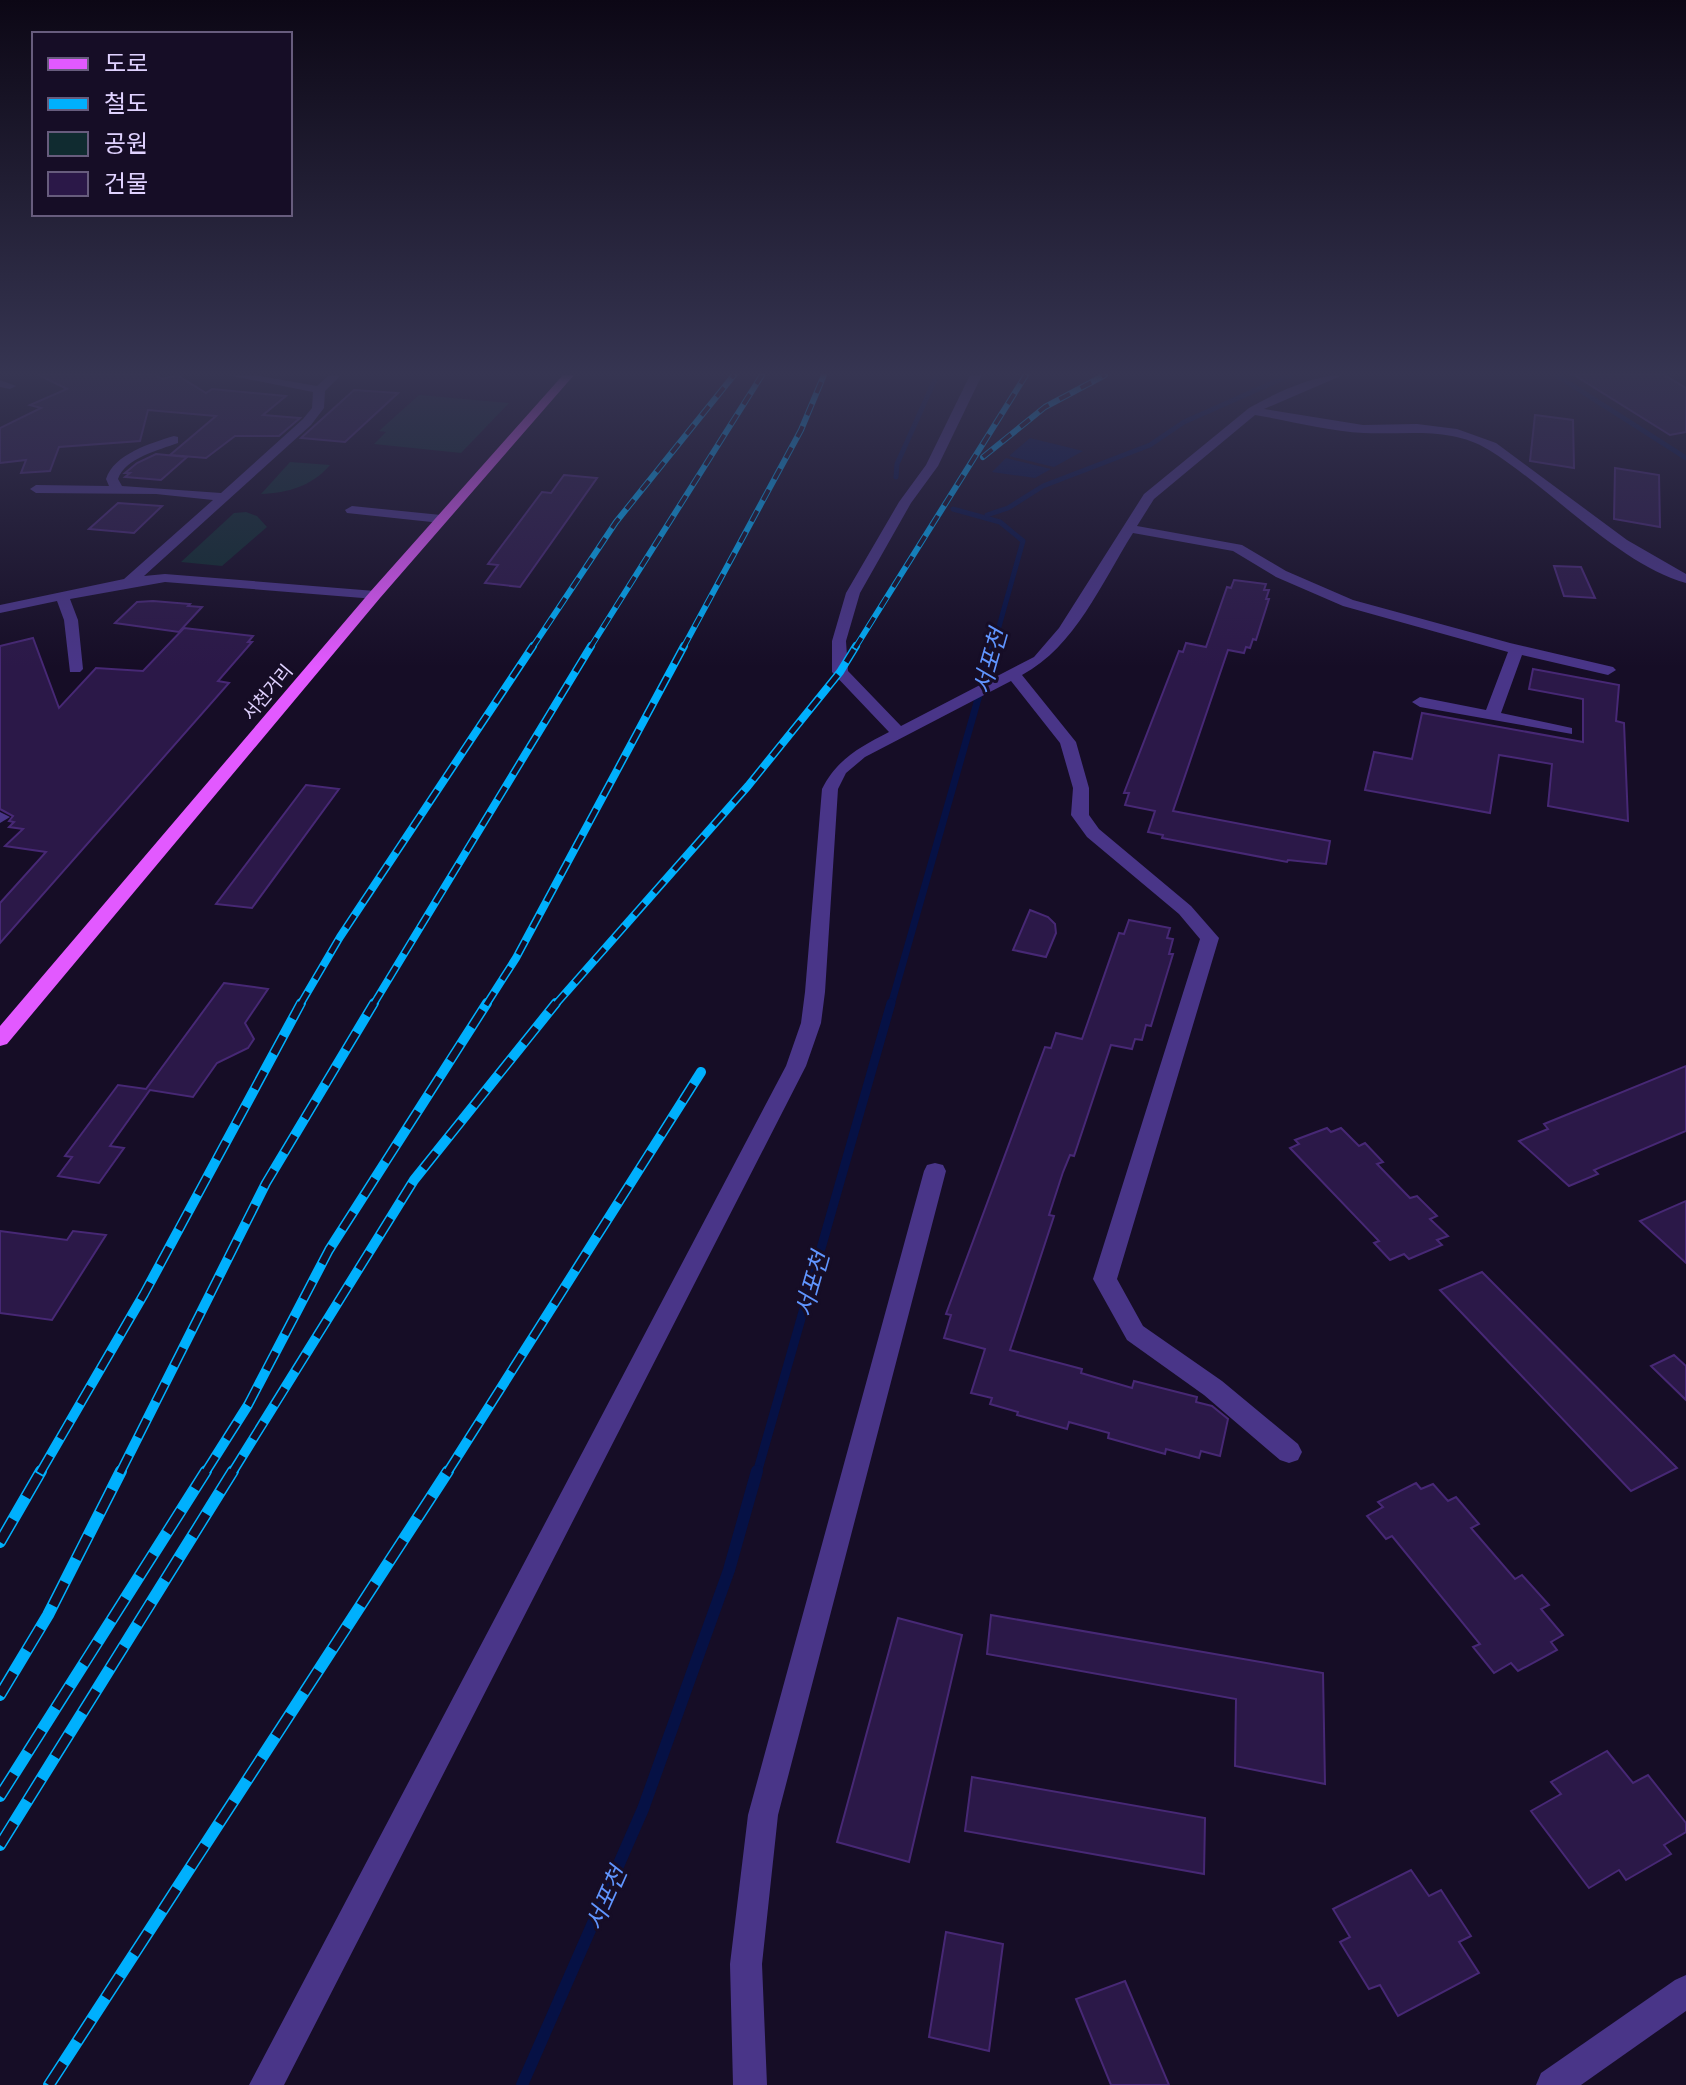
<svg xmlns="http://www.w3.org/2000/svg" width="1686" height="2085" viewBox="0 0 1686 2085" font-family="Lato,'Noto Sans KR',sans-serif">
	<style>
		.green { fill: #102b30 }
		.water { fill: #061145 }
		.lines { fill: none; stroke-linecap: round; stroke-linejoin: round }
		.stream-far3 { stroke: #061145; stroke-width: 5 }
		.stream-far2 { stroke: #061145; stroke-width: 7 }
		.stream-far1 { stroke: #061145; stroke-width: 9 }
		.stream { stroke: #061145; stroke-width: 12 }
		.building { fill: #2b1848; stroke: #472875; stroke-width: 2 }
		.minor { fill: #493588; fill-rule: evenodd }
		.major { fill: #e259ff; fill-rule: evenodd }
		.rail-far3-casing { stroke: #00b0fd; stroke-width: 6 }
		.rail-far2-casing { stroke: #00b0fd; stroke-width: 8 }
		.rail-far1-casing { stroke: #00b0fd; stroke-width: 10 }
		.rail-casing { stroke: #00b0fd; stroke-width: 12 }
		.rail-far3 { stroke: #160d26; stroke-width: 4; stroke-dasharray: 12; stroke-linecap: butt }
		.rail-far2 { stroke: #160d26; stroke-width: 5; stroke-dasharray: 15; stroke-linecap: butt }
		.rail-far1 { stroke: #160d26; stroke-width: 7; stroke-dasharray: 20; stroke-linecap: butt }
		.rail { stroke: #160d26; stroke-width: 9; stroke-dasharray: 26; stroke-linecap: butt }
		.labels { text-anchor: middle; dominant-baseline: central; stroke-width: 6; stroke-linejoin: round; paint-order: stroke }
		.far-street-label { font-size: 18px; fill: #e0d2ff; stroke: #160d26 }
		.water-label { font-size: 24px; font-style: italic; fill: #6095ff; stroke: #160d26 }
	</style>
	<rect width="100%" height="100%" fill="#160d26"/>
	<g class="green">
		<polygon points="419,395 509,403 461,453 374,444 386,432 379,431"/>
		<path d="M 290,462 L 330,465 C 312,486 288,493 261,494 Z"/>
		<polygon points="246,512 257,516 267,527 222,566 181,562 234,513"/>
	</g>
	<g class="water">
		<polygon points="1030,438 1083,451 1054,467 1009,456"/>
		<polygon points="1006,458 1051,469 1035,478 992,472"/>
	</g>
	<g class="lines">
		<g class="stream-far3">
			<polyline points="1556,375 1686,458"/>
			<polyline points="896,477 897,464 937,375"/>
			<polyline points="953,509 1000,522 1023,541 993,648"/>
			<polyline points="987,515 1008,508 1043,486 1150,445 1184,422 1290,375"/>
		</g>
		<polyline class="stream-far2" points="891,1005 993,646"/>
		<polyline class="stream-far1" points="757,1473 891,1003"/>
		<polyline class="stream" points="522,2085 643,1809 729,1570 757,1471"/>
	</g>
	<g class="building">
		<polygon points="39,375 156,375 162,379 177,375 206,393 212,389 286,396 263,415 300,418 279,436 235,436 206,458 170,455 216,416 148,410 140,441 59,447 50,471 21,473 26,460 0,463 0,428 41,408 30,405 67,389"/>
		<polygon points="1574,375 1664,375 1686,388 1686,432 1670,435"/>
		<polygon points="354,390 398,393 345,442 301,438"/>
		<polygon points="1535,415 1573,420 1574,468 1530,461"/>
		<polygon points="156,454 187,457 161,480 125,477 130,473 125,473 137,463"/>
		<polygon points="1615,468 1659,475 1660,527 1614,519"/>
		<polygon points="564,475 597,478 520,587 485,583 498,565 488,564 542,492 551,493"/>
		<polygon points="118,503 162,506 134,533 89,529"/>
		<polygon points="1554,566 1581,567 1595,598 1564,596"/>
		<polygon points="1234,580 1266,584 1264,590 1269,590 1266,599 1269,599 1256,640 1253,639 1250,648 1246,647 1244,653 1228,650 1173,811 1330,841 1326,864 1288,860 1287,862 1162,838 1163,835 1148,832 1155,811 1125,805 1129,793 1124,793 1179,651 1183,652 1186,643 1206,647 1227,587 1231,588"/>
		<polygon points="153,601 190,604 188,606 202,607 179,632 115,623 137,602"/>
		<polygon points="184,628 253,636 248,642 252,642 218,681 229,683 0,943 0,903 46,852 5,846 23,829 9,827 14,822 9,821 13,816 0,809 0,646 33,638 59,708 96,668 143,671"/>
		<polygon points="1533,669 1619,685 1616,721 1624,723 1628,821 1548,806 1552,764 1499,755 1490,813 1365,790 1374,752 1412,759 1422,713 1583,742 1583,699 1529,689"/>
		<polygon points="306,785 339,789 252,908 216,904"/>
		<polygon points="1030,910 1048,917 1055,924 1056,933 1046,957 1013,950"/>
		<polygon points="1129,920 1170,928 1167,938 1173,939 1169,954 1173,954 1151,1026 1146,1025 1142,1040 1135,1039 1132,1049 1111,1045 1074,1156 1070,1155 1063,1172 1049,1215 1054,1216 1010,1350 1082,1369 1081,1373 1132,1388 1134,1381 1197,1397 1196,1402 1212,1406 1228,1419 1220,1456 1201,1451 1199,1458 1166,1449 1165,1454 1108,1438 1109,1433 1069,1422 1067,1429 1017,1415 1018,1412 990,1404 992,1398 971,1393 985,1349 944,1338 951,1315 946,1314 1045,1047 1051,1048 1056,1033 1082,1039 1119,933 1124,934"/>
		<polygon points="224,983 268,989 245,1023 254,1039 248,1048 217,1063 193,1097 150,1090 110,1146 124,1148 99,1183 58,1176 72,1157 65,1156 118,1085 146,1089"/>
		<polygon points="1686,1066 1686,1131 1594,1170 1598,1174 1569,1186 1519,1141 1548,1129 1544,1124"/>
		<polygon points="1327,1128 1331,1132 1341,1128 1359,1146 1365,1143 1383,1162 1377,1164 1410,1198 1417,1196 1437,1216 1430,1219 1448,1236 1437,1240 1442,1245 1409,1259 1404,1254 1390,1260 1374,1243 1379,1241 1290,1148 1299,1144 1295,1140"/>
		<polygon points="1686,1201 1686,1263 1640,1221"/>
		<polygon points="0,1231 67,1240 73,1231 106,1235 52,1320 0,1313"/>
		<polygon points="1482,1272 1677,1468 1631,1491 1440,1290"/>
		<polygon points="1674,1355 1686,1366 1686,1400 1651,1366"/>
		<polygon points="1416,1483 1421,1489 1433,1484 1448,1501 1456,1497 1479,1524 1471,1528 1515,1579 1522,1575 1549,1605 1541,1609 1563,1635 1551,1642 1557,1650 1518,1671 1511,1663 1494,1673 1473,1647 1480,1644 1392,1536 1386,1539 1367,1516 1383,1507 1378,1502"/>
		<polygon points="991,1615 1323,1673 1325,1784 1235,1766 1236,1699 987,1654"/>
		<polygon points="898,1618 962,1635 909,1862 837,1842"/>
		<polygon points="1607,1751 1633,1783 1648,1775 1686,1823 1686,1832 1664,1845 1671,1854 1626,1880 1619,1870 1589,1888 1531,1811 1561,1794 1551,1782"/>
		<polygon points="972,1777 1205,1818 1204,1874 965,1831"/>
		<polygon points="1411,1870 1429,1896 1441,1890 1471,1936 1459,1942 1479,1973 1398,2016 1380,1985 1369,1989 1340,1942 1350,1937 1333,1909"/>
		<polygon points="946,1932 1003,1944 989,2051 929,2037"/>
		<polygon points="1125,1981 1169,2085 1111,2085 1076,1999"/>
	</g>
	<g class="lines">
		<g class="minor">
			<path d="M 227,375 L 254,375 L 317,386 L 329,375 L 341,375 L 325,391 L 324,408 L 311,425 L 144,576 L 165,574 L 375,591 L 382,595 L 375,599 L 165,582 L 70,599 L 78,620 L 83,669 L 80,672 L 70,672 L 64,620 L 57,601 L 0,613 L 0,605 L 124,579 L 213,500 L 156,494 L 36,493 L 30,489 L 36,485 L 109,486 L 106,479 C 114,454 151,443 174,436 L 178,437 L 178,443 C 159,450 125,458 118,479 L 122,486 L 221,493 L 303,419 L 312,408 L 313,392 Z"/>
			<path d="M 970,375 L 982,375 L 938,466 L 911,503 L 860,593 L 846,641 L 848,671 L 901,726 L 1034,657 L 1059,628 L 1144,494 L 1249,408 C 1276,393 1312,375 1343,375 L 1264,409 L 1363,425 L 1417,424 L 1457,429 L 1496,443 L 1627,540 L 1686,574 L 1686,583 C 1620,565 1549,487 1489,450 C 1451,426 1406,435 1364,433 C 1328,431 1291,421 1255,415 L 1154,499 L 1137,526 L 1242,545 L 1286,571 L 1353,600 L 1510,643 L 1613,667 L 1616,670 L 1608,675 L 1522,655 L 1501,713 L 1572,728 L 1572,734 L 1420,707 L 1412,702 L 1420,697 L 1486,710 L 1508,652 L 1343,606 L 1276,577 L 1233,551 L 1133,533 C 1102,582 1075,647 1022,675 L 1076,742 L 1089,788 L 1089,815 L 1099,829 L 1191,906 L 1219,938 L 1117,1279 L 1143,1326 L 1222,1381 L 1298,1444 L 1302,1452 L 1298,1460 L 1289,1463 L 1280,1460 L 1204,1395 L 1127,1340 L 1093,1279 L 1200,939 L 1179,914 L 1087,837 L 1071,815 L 1073,788 L 1060,743 L 1011,681 L 865,757 L 846,773 L 838,789 L 825,992 L 821,1023 L 806,1066 L 284,2085 L 249,2085 L 786,1066 L 801,1023 L 805,992 L 822,789 C 837,759 860,747 889,732 L 832,672 L 832,641 L 846,593 L 899,502 L 926,465 Z"/>
			<polygon points="0,380 16,386 10,389 0,387"/>
			<polygon points="352,506 441,515 448,519 441,523 347,513 345,510"/>
			<polygon points="0,812 10,817 0,823"/>
			<polygon points="935,1163 943,1165 946,1171 778,1815 762,1964 767,2085 733,2085 730,1964 748,1815 924,1171 927,1165"/>
			<polygon points="1686,1975 1686,2011 1581,2085 1536,2085 1541,2073 1675,1980"/>
		</g>
		<polygon class="major" points="563,375 574,375 380,598 7,1044 0,1046 0,1026 370,592"/>
		<g class="rail-far3-casing">
			<g id="rail-far3">
				<polyline points="983,457 1045,407 1105,375"/>
				<polyline points="532,648 616,522 734,375"/>
				<polyline points="590,648 762,375"/>
				<polyline points="683,648 801,430 824,375"/>
				<polyline points="855,648 1026,375"/>
			</g>
		</g>
		<g class="rail-far2-casing">
			<g id="rail-far2">
				<polyline points="300,1005 340,937 533,646"/>
				<polyline points="373,1005 591,646"/>
				<polyline points="486,1005 516,958 684,646"/>
				<polyline points="555,1005 748,786 840,672 856,646"/>
			</g>
		</g>
		<g class="rail-far1-casing">
			<g id="rail-far1">
				<polyline points="40,1473 144,1294 301,1003"/>
				<polyline points="120,1473 266,1183 374,1003"/>
				<polyline points="205,1473 248,1405 329,1250 487,1003"/>
				<polyline points="232,1473 414,1180 556,1003"/>
				<polyline points="447,1473 701,1072"/>
			</g>
		</g>
		<g class="rail-casing">
			<g id="rail">
				<polyline points="0,1542 41,1471"/>
				<polyline points="0,1695 48,1615 121,1471"/>
				<polyline points="0,1796 206,1471"/>
				<polyline points="0,1845 233,1471"/>
				<polyline points="49,2085 448,1471"/>
			</g>
		</g>
		<use href="#rail-far3" class="rail-far3"/>
		<use href="#rail-far2" class="rail-far2"/>
		<use href="#rail-far1" class="rail-far1"/>
		<use href="#rail" class="rail"/>
	</g>
	<linearGradient id="sky" x2="0" y2="1"><stop stop-color="#0c0715"/><stop offset="0.56" stop-color="#363552"/><stop offset="1" stop-color="#363552" stop-opacity="0"/></linearGradient>
	<rect width="1686" height="667" fill="url(#sky)"/>
	<g class="labels">
		<g class="far-street-label">
			<text transform="translate(267 692) rotate(-50)">서천거리</text>
		</g>
		<g class="water-label">
			<text transform="translate(989 661) rotate(-74)">서포천</text>
			<text transform="translate(811 1284) rotate(-74)">서포천</text>
			<text transform="translate(605 1898) rotate(-66)">서포천</text>
		</g>
	</g>
	<rect x="32" y="32" width="260" height="184" fill="#160d26" stroke="#675c7d" stroke-width="2"/>
	<rect x="48" y="58" width="40" height="12" fill="#e259ff" stroke="#675c7d" stroke-width="2"/>
	<text x="104" y="72" font-size="24" fill="#e0d2ff">도로</text>
	<rect x="48" y="98" width="40" height="12" fill="#00b0fd" stroke="#675c7d" stroke-width="2"/>
	<text x="104" y="112" font-size="24" fill="#e0d2ff">철도</text>
	<rect x="48" y="132" width="40" height="24" fill="#102b30" stroke="#675c7d" stroke-width="2"/>
	<text x="104" y="152" font-size="24" fill="#e0d2ff">공원</text>
	<rect x="48" y="172" width="40" height="24" fill="#2b1848" stroke="#675c7d" stroke-width="2"/>
	<text x="104" y="192" font-size="24" fill="#e0d2ff">건물</text>
</svg>
